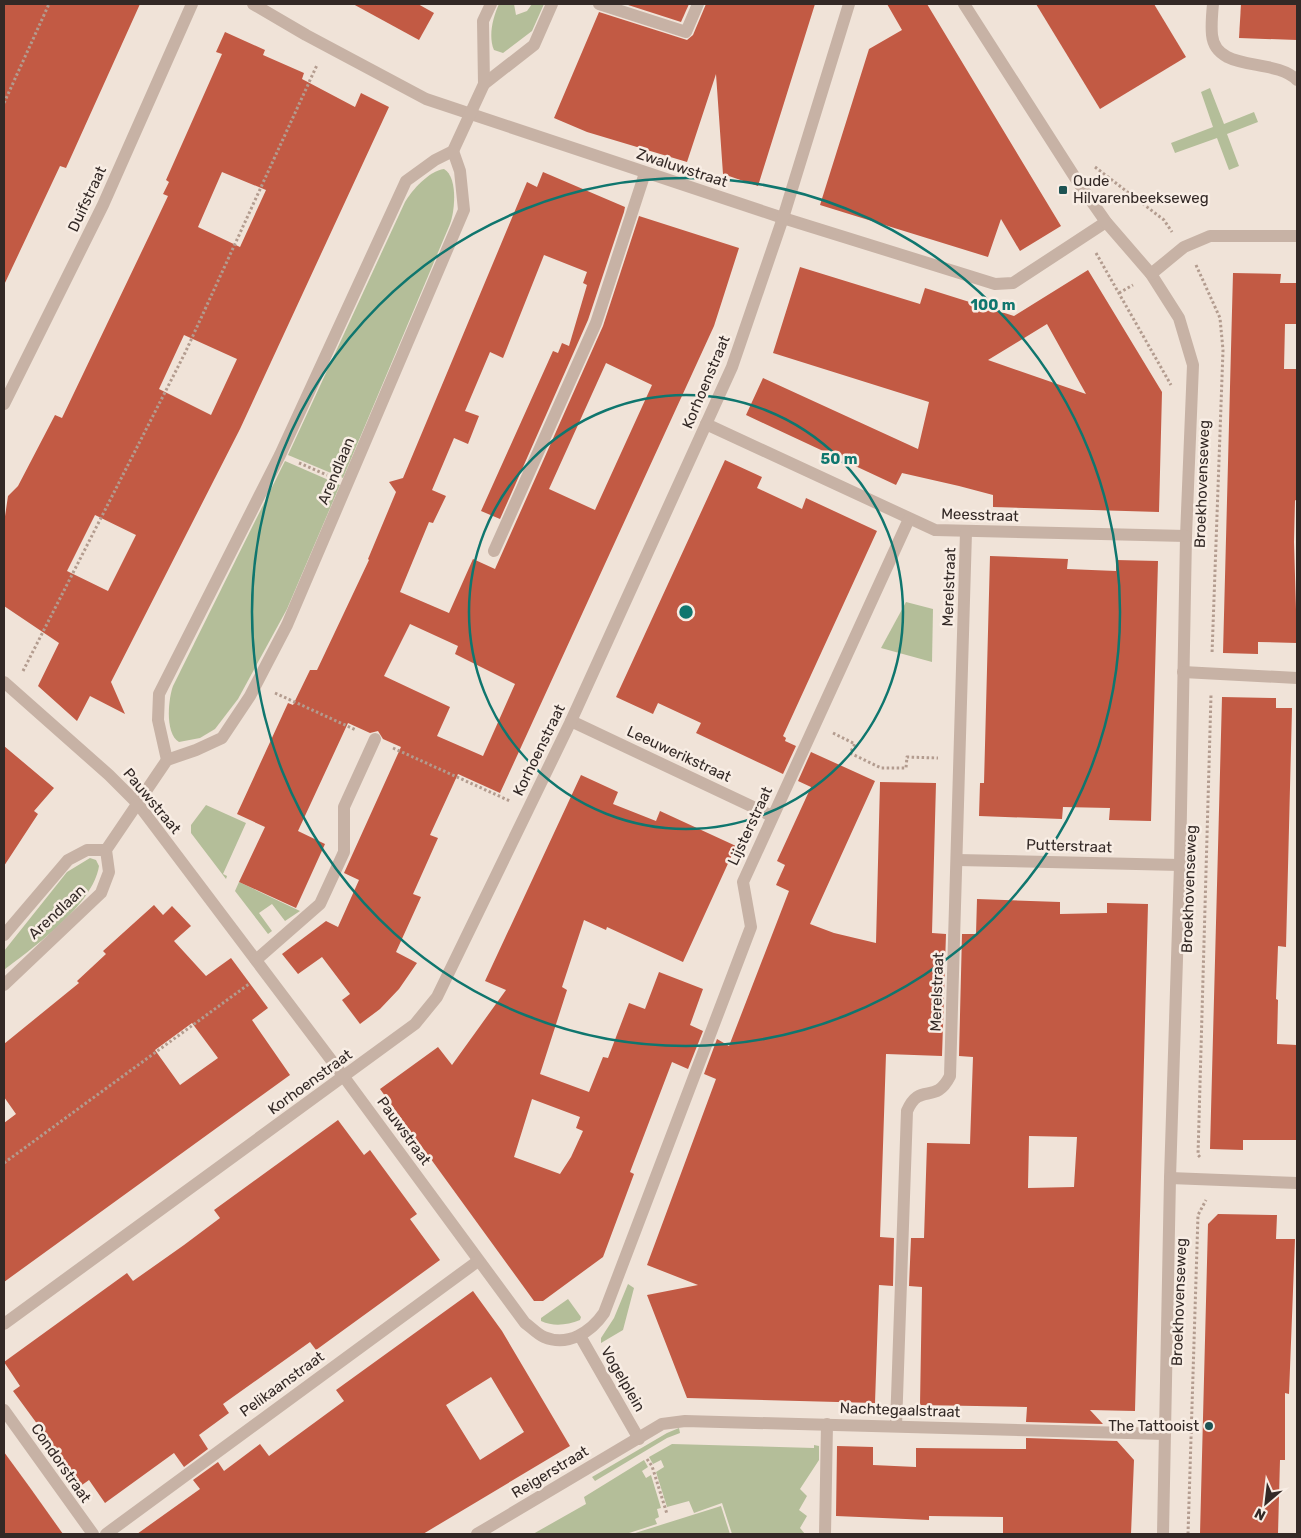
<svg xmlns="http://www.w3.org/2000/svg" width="1301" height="1538" viewBox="0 0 1301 1538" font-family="Rubik,sans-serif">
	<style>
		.green { fill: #b4be99 }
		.building { fill: #c25a44; fill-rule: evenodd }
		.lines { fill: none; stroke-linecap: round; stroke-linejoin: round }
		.path { stroke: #b39c8f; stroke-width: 3; stroke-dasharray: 2.5 2.5; stroke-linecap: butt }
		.service { stroke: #c7b2a5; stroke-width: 12 }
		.minor { stroke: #c7b2a5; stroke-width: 12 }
		.ring { fill: none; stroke: #0f766e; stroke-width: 2.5 }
		.poi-dot { fill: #1d5353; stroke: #f8ede4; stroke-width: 2 }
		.labels { text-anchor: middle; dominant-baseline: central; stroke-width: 5; stroke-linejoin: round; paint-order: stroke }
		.street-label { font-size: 15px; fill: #332926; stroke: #f8ede4 }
		.poi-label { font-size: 15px; fill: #332926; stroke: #f8ede4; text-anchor: start }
		.centre { fill: #0f766e; stroke: #f8ede4; stroke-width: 2.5 }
		.ring-label { font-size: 15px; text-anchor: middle; font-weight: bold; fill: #0f766e; stroke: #f8ede4; stroke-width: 5; stroke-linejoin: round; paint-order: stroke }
	</style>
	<rect width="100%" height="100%" fill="#f0e3d8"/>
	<g class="green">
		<path d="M 499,4 L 514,4 L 516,15 L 527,11 L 532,4 L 544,4 L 532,31 L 503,53 L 494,50 C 488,36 493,17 499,4 Z"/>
		<polygon points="1210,88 1224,124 1254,112 1258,122 1227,134 1239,166 1229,170 1217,138 1175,153 1171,143 1213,127 1201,92"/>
		<path d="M 444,169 C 458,177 455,211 450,224 L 343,478 L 288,455 L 405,202 C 412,190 429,171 444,169 Z"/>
		<path d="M 285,461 L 340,485 L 287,609 L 238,699 L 215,729 L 200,738 L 179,742 C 165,734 168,700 173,686 Z"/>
		<polygon points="906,602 933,609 932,662 881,648"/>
		<polygon points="206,805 246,823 223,874 227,876 226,879 191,833 191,825"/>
		<path d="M 90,858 L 96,860 L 99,866 C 93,905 34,947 4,970 L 4,951 L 67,872 Z"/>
		<polygon points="239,882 300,911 285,921 272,904 259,913 272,931 268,934 235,891"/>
		<polygon points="628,1284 634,1288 623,1330 601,1343 601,1338 614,1318"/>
		<path d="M 568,1299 L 581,1317 L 580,1320 C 567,1325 554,1327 541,1321 L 541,1318 Z"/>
		<polygon points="679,1428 680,1433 667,1438 595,1481 592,1477 667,1433"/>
		<polygon points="672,1444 814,1448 814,1445 819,1446 819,1460 800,1489 807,1496 799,1510 807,1516 800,1528 805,1534 732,1534 722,1503 694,1513 689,1501 667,1507 656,1472 664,1467 661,1460 653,1464 649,1457"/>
		<polygon points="644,1460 648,1467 642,1471 646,1478 651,1475 661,1508 657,1509 659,1517 655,1519 657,1524 626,1534 533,1534 586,1504 584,1497"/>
		<polygon points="721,1506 730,1534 632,1534"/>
	</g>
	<g class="building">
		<polygon points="4,4 140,4 66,168 60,166 4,285"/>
		<polygon points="353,4 418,4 434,13 419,40"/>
		<polygon points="625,4 689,4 681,22"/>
		<polygon points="706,4 815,4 758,186 723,174 716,74 687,162 587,132 554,118 599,12 687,40 693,35"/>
		<polygon points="887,4 927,4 1061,226 1020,251 1001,219 988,257 820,205 869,49 902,30"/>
		<polygon points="1036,4 1154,4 1186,57 1100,109"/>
		<polygon points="1241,4 1297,4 1297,40 1239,38"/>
		<path d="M 225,32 L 265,50 L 263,55 L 304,73 L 302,79 L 355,107 L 361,93 L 389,107 L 240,429 L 111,682 L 125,714 L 90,696 L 77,721 L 38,686 L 59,643 L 4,606 L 4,523 L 8,496 L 18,486 L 55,415 L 62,418 L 151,232 L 168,196 L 163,194 L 169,182 L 166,180 L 222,54 L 216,52 ZM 222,172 L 266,190 L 240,247 L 198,227 ZM 184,335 L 237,359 L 211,415 L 159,389 ZM 95,515 L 136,535 L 108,591 L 67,571 Z"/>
		<path d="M 543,172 L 625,207 L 624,212 L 588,320 L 500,519 L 481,511 L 553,351 L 558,353 L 562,343 L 569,346 L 587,285 L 583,283 L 587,272 L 544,255 L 503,358 L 490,352 L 465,411 L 479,416 L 468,444 L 454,438 L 432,490 L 446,496 L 433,523 L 429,522 L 400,592 L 449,613 L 473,559 L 495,569 L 603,326 L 639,216 L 739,248 L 714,326 L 500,793 L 458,774 L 430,835 L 438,838 L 413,894 L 421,897 L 396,952 L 417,963 L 399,989 L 380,1009 L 360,1024 L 342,1000 L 350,994 L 322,957 L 298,974 L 282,954 L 326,921 L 338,927 L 359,880 L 344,873 L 401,747 L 383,739 L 378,731 L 370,733 L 348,723 L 298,831 L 325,844 L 296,908 L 239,882 L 265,827 L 237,814 L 288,703 L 293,705 L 310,670 L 317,670 L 369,560 L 368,559 L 396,492 L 389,482 L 403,478 L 527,182 L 537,187 ZM 606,363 L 652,385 L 595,510 L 549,489 ZM 410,624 L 458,646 L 455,654 L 515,684 L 483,756 L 437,736 L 450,707 L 384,676 Z"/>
		<path d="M 800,267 L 920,304 L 925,288 L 1014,316 L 1088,270 L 1162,392 L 1159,512 L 993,507 L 993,495 L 959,486 L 902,473 L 896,485 L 746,415 L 763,378 L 918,449 L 929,402 L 773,353 ZM 1047,324 L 1086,394 L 988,360 Z"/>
		<polygon points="1233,273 1281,274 1280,283 1297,283 1297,324 1285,324 1284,369 1297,369 1297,501 1295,500 1294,542 1297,643 1258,642 1258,654 1223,653"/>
		<polygon points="725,460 762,477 757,488 802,509 806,498 877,531 783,736 786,738 785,741 796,746 783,774 696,733 701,723 658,703 653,714 616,697"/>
		<polygon points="990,556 1068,559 1067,569 1116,571 1116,560 1158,561 1151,821 1109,820 1110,808 1063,807 1062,819 979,816 980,783 984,783"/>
		<polygon points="1222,697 1276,698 1276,708 1292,708 1286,947 1278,946 1276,999 1278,1000 1277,1044 1297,1045 1297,1140 1243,1140 1243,1150 1210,1149"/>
		<polygon points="4,746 54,788 34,811 38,814 4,866"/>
		<polygon points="811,752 875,781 810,924 834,933 876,943 880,782 936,783 932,933 946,934 942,1056 886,1054 880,1237 894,1238 893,1286 879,1285 875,1403 687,1398 647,1295 698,1285 647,1265 716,1079 704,1074 717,1039 729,1046 789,891 776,885 785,865 777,861 811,787 798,781"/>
		<path d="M 581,775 L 618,792 L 613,804 L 656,821 L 660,811 L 736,846 L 683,962 L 607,927 L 606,930 L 584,920 L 562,987 L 567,990 L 540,1074 L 589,1092 L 603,1057 L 608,1058 L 629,1003 L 645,1009 L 659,972 L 703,989 L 690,1025 L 703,1031 L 688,1069 L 672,1062 L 630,1172 L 634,1174 L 603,1257 L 543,1301 L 534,1301 L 380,1089 L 438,1047 L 452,1065 L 506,990 L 485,981 ZM 532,1099 L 580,1117 L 576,1128 L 583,1131 L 571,1157 L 560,1174 L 514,1157 Z"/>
		<path d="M 977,899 L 1060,902 L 1060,914 L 1107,913 L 1107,903 L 1148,904 L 1135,1411 L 1090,1410 L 1103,1424 L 1026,1422 L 1027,1407 L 920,1405 L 922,1287 L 909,1286 L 911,1238 L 924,1238 L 927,1143 L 970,1144 L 973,1057 L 959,1056 L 962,934 L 976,934 ZM 1029,1136 L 1077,1137 L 1074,1187 L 1028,1188 Z"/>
		<path d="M 154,905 L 163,915 L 172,906 L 191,926 L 174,941 L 206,976 L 231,958 L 268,1008 L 252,1020 L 290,1075 L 4,1282 L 4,1123 L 16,1114 L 4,1097 L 4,1044 L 79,983 L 77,981 L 106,954 L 103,951 ZM 192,1023 L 218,1058 L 180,1085 L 155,1050 Z"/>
		<polygon points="338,1120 364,1155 370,1150 417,1214 410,1219 440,1260 316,1350 310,1342 223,1404 229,1413 199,1435 208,1449 184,1467 174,1453 105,1503 89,1480 82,1485 13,1391 20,1386 4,1362 127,1273 133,1281 184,1245 220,1218 214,1210"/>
		<polygon points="1218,1214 1277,1215 1276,1239 1295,1239 1289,1394 1285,1393 1285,1460 1280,1460 1278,1534 1200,1534 1208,1224"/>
		<path d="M 473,1291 L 502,1331 L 570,1446 L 423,1534 L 137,1534 L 200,1489 L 193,1480 L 218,1462 L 224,1471 L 260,1444 L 269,1456 L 344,1401 L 336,1390 ZM 491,1377 L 524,1432 L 480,1460 L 446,1405 Z"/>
		<polygon points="1026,1438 1117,1441 1134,1460 1131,1534 1003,1534 1003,1517 929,1516 929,1520 836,1516 837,1446 873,1447 873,1465 916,1467 916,1448 1026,1449"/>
		<polygon points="4,1452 31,1489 63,1534 4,1534"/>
	</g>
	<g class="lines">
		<g class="path">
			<polyline points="4,103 49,4"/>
			<polyline points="1095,167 1164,220 1172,232"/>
			<polyline points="1096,253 1171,385"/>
			<polyline points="1196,265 1220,318 1223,350 1212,654"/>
			<polyline points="1119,293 1133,285"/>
			<polyline points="299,463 327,475"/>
			<polyline points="23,671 185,353 317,65"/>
			<polyline points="275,693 356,730"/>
			<polyline points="833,733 855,744 850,753 881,768 906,768 907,757 938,758"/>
			<polyline points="393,748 510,801"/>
			<polyline points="1200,1157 1198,1155 1211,695"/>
			<polyline points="4,1163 249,984"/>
			<polyline points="647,1459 652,1466 667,1514"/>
			<polyline points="1188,1534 1198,1215 1206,1200"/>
		</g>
		<g class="service">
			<polyline points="599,4 686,32 698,4"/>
			<polyline points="494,551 596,323 645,173"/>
			<polyline points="825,1534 827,1424"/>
		</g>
		<g class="minor">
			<polyline points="253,4 306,35 426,99 783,218 995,284 1013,283 1106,222"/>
			<polyline points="964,4 1076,179 1106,222 1151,274 1179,318 1193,365 1186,536 1180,865 1170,1178 1163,1534"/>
			<path d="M 1213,4 C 1212,14 1211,25 1212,35 C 1216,73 1274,57 1297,80"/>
			<polyline points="484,84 534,45 552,4"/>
			<polyline points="1151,274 1184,247 1210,236 1297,236"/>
			<polyline points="4,404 103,205 192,4"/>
			<polyline points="706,424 935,530 1186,536"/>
			<polyline points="1183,672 1297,678"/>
			<path d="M 4,682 L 109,775 L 138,804 L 344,1077 L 525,1323 C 531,1327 537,1334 544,1337 C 568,1347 591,1332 604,1313 L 751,927 L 743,882 L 909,519"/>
			<polyline points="571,721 772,816"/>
			<polyline points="167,760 158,720 159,694 280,455 406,181 435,160 453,151 484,84 483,21 491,4"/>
			<polyline points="957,860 1180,865"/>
			<polyline points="4,935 68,860 87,850 106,850"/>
			<polyline points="256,960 320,904 344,852 344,807 375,739"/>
			<polyline points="4,985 101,893 109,872 106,850 167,760 196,750 222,738 250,696 287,625 464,210 460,171 453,151"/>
			<polyline points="1170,1178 1297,1183"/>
			<polyline points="4,1324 415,1024 437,997 571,721 732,367 783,218 849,4"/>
			<polyline points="580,1336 639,1439"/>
			<polyline points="4,1410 93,1534"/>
			<path d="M 896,1426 L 907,1111 C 920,1081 935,1106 950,1076 L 966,532"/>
			<polyline points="106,1534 478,1261"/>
			<polyline points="477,1534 662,1424 685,1421 1165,1434"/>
		</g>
	</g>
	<g class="ring">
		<circle cx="686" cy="612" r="217"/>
		<circle cx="686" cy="612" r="434"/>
	</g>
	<g class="poi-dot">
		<rect x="1058" y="185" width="10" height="10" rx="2.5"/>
		<circle cx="1209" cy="1426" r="5"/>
	</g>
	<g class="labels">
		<g class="street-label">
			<text transform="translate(682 168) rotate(18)">Zwaluwstraat</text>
			<text transform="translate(87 199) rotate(-65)">Duifstraat</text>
			<text transform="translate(706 382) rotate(-67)">Korhoenstraat</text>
			<text transform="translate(336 471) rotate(-67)">Arendlaan</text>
			<text transform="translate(1202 484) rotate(-88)">Broekhovenseweg</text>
			<text transform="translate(980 515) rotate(2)">Meesstraat</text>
			<text transform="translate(949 587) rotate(-88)">Merelstraat</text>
			<text transform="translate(539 750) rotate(-64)">Korhoenstraat</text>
			<text transform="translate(679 754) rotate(25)">Leeuwerikstraat</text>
			<text transform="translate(152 801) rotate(50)">Pauwstraat</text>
			<text transform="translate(750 826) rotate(-65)">Lijsterstraat</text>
			<text transform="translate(1069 846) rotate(2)">Putterstraat</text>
			<text transform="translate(1189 889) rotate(-88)">Broekhovenseweg</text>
			<text transform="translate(57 912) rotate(-43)">Arendlaan</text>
			<text transform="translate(937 992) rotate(-88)">Merelstraat</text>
			<text transform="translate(310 1082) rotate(-36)">Korhoenstraat</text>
			<text transform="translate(404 1131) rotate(54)">Pauwstraat</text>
			<text transform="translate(1179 1302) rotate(-88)">Broekhovenseweg</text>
			<text transform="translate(623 1379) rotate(60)">Vogelplein</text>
			<text transform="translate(282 1384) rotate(-36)">Pelikaanstraat</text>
			<text transform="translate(900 1410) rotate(2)">Nachtegaalstraat</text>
			<text transform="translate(61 1463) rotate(55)">Condorstraat</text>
			<text transform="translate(550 1472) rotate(-31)">Reigerstraat</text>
		</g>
		<g class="poi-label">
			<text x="1073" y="181">Oude<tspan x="1073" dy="17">Hilvarenbeekseweg</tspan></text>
			<text x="1199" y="1426" text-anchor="end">The Tattooist</text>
		</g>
	</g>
	<circle cx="686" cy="612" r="8" class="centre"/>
	<g class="ring-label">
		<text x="993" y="310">100 m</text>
		<text x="839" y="464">50 m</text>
	</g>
	<rect width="1301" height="1538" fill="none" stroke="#332926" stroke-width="10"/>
	<g transform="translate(1266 1503) rotate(208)" stroke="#f8ede4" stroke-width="4" paint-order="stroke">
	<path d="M0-4L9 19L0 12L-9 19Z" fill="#332926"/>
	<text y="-8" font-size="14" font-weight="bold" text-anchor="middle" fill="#332926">N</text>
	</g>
</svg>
